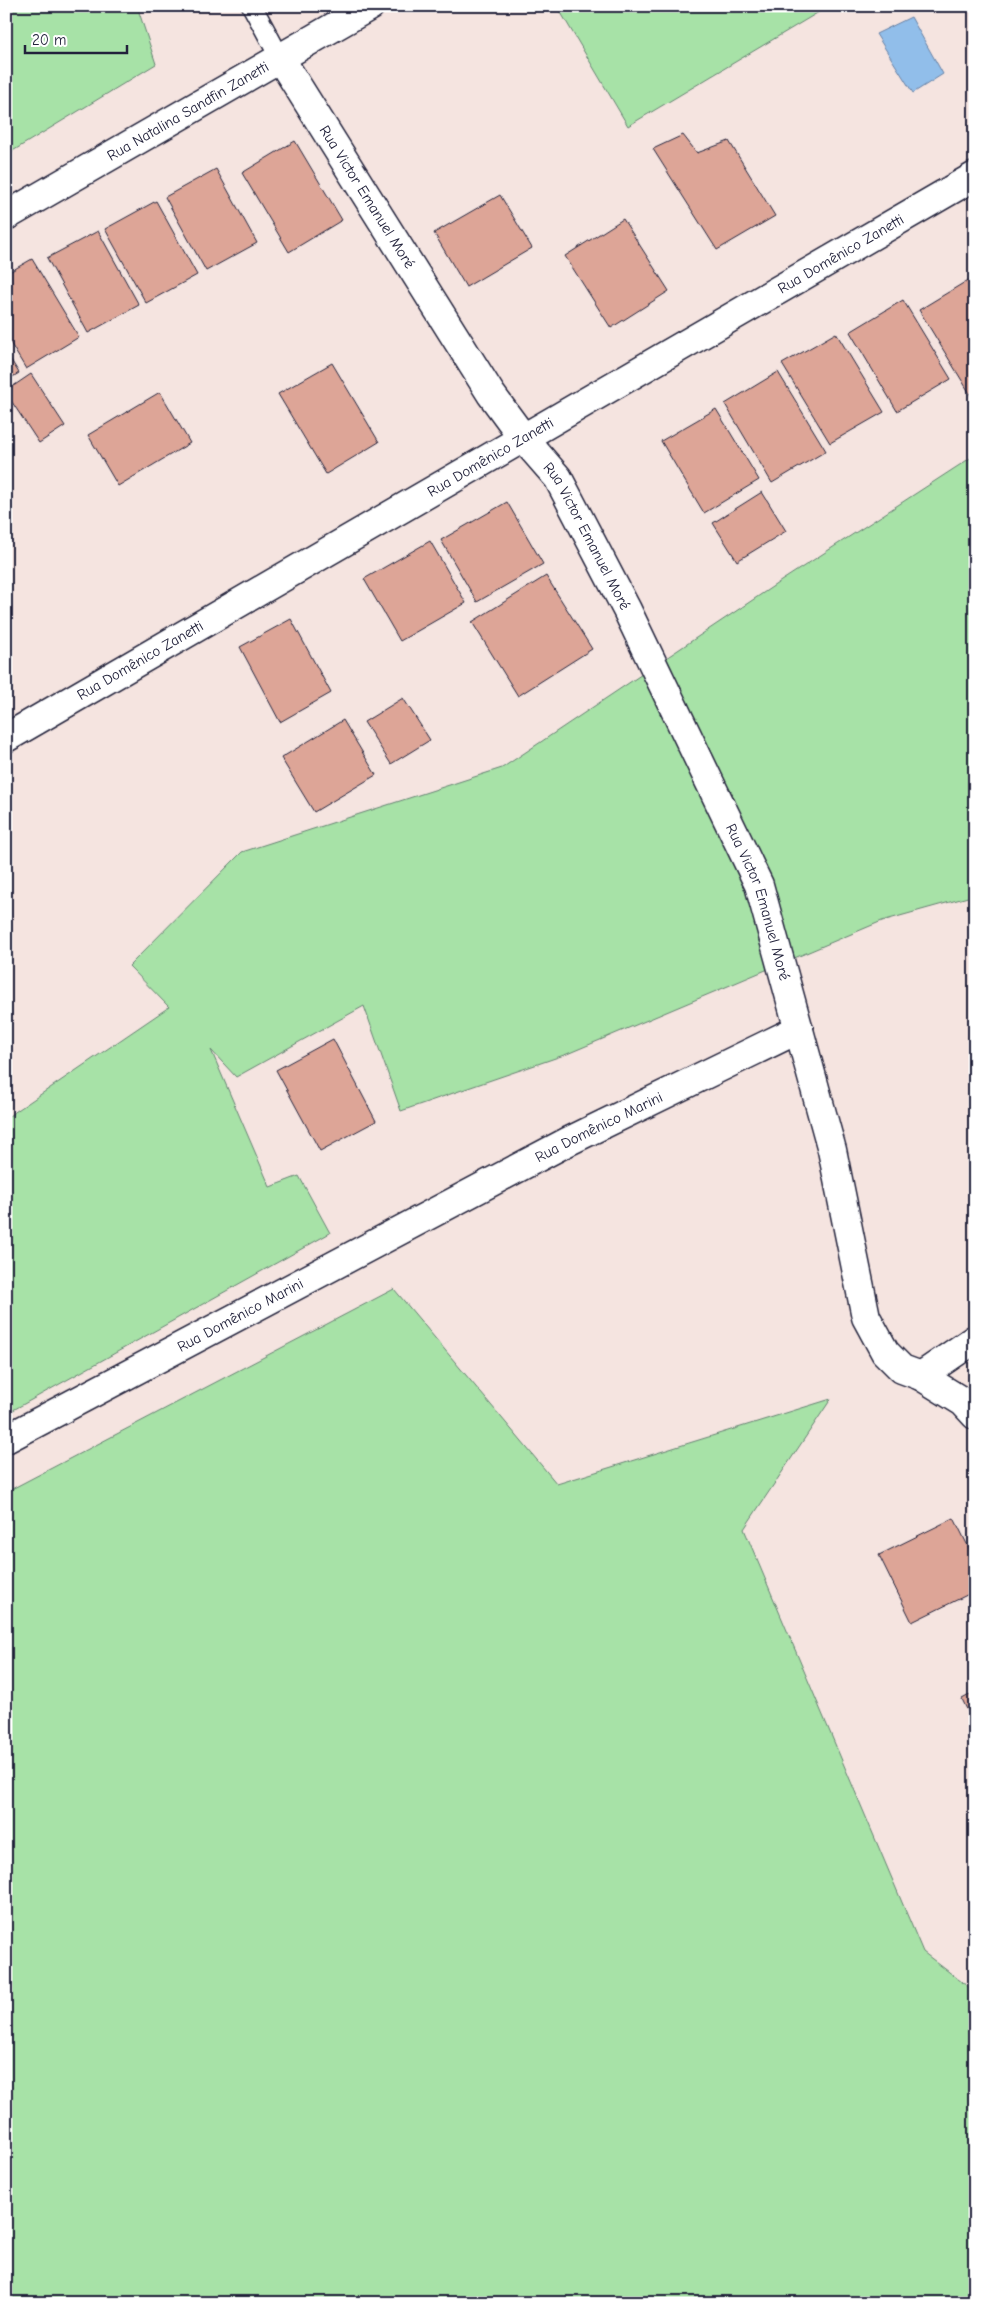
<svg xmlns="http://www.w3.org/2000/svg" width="981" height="2309" viewBox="0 0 981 2309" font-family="'Comic Neue',sans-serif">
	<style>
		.green { fill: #a7e2a7; stroke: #648271 }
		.water { fill: #91beea; stroke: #6580a4 }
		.building { fill: #dda597; stroke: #22223b }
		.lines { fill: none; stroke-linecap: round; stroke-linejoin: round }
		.service-casing { stroke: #22223b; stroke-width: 22 }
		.minor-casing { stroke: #22223b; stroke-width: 31 }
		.tertiary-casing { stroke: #22223b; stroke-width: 31 }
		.service { stroke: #fff; stroke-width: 19 }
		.minor { stroke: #fff; stroke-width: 28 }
		.tertiary { stroke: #fff; stroke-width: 28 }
		.labels { text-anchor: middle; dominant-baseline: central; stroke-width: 4.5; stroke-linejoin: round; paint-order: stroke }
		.street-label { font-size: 15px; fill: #22223b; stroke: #fff }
	</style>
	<rect width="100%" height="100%" fill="#f5e4e0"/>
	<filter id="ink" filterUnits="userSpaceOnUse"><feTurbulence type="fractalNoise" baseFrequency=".02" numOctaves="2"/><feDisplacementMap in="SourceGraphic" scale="10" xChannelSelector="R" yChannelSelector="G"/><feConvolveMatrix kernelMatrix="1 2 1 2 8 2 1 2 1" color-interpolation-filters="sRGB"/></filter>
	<g filter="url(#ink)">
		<g class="green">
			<polygon points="6,6 137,6 156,64 6,155"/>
			<polygon points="557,6 829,6 628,126"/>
			<polygon points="975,455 975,895 882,921 567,1054 401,1111 364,1006 236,1077 211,1050 270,1187 299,1176 330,1233 6,1414 6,1118 169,1007 129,966 242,852 502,768 781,581"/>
			<polygon points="394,1289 557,1484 831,1399 744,1529 923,1952 975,1992 975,2303 6,2303 6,1492"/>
		</g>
		<polygon class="water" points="911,17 943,74 913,93 876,34"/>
		<g class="building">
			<polygon points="683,135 697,153 729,141 775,216 717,250 653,149"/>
			<polygon points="295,141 342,220 289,252 242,173"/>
			<polygon points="216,169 257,243 206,271 165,197"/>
			<polygon points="500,195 532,248 466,287 434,233"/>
			<polygon points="156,201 197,275 146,303 105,229"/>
			<polygon points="623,219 669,291 611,328 565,256"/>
			<polygon points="98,231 139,305 88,333 47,258"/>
			<polygon points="32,259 79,337 26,369 6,336 6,274"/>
			<polygon points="975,276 975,402 919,310"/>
			<polygon points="903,300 951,379 897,411 850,332"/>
			<polygon points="836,333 884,412 830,443 782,364"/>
			<polygon points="6,352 19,373 6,381"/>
			<polygon points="332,363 379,442 326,474 278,394"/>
			<polygon points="778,372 826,451 772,483 725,404"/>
			<polygon points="31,374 65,426 39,443 6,393 6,391"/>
			<polygon points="160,392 190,443 118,486 88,435"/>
			<polygon points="716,409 759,480 704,513 661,441"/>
			<polygon points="762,492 786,531 737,561 713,523"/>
			<polygon points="507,502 543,564 477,602 441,540"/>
			<polygon points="430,541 466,603 400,641 364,579"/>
			<polygon points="546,576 592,649 518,696 472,622"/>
			<polygon points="291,619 331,693 280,722 240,647"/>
			<polygon points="403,698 430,740 391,764 364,722"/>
			<polygon points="343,720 376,775 314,812 281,758"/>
			<polygon points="333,1039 376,1121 320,1151 276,1070"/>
			<polygon points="954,1518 975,1560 975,1591 912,1622 879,1555"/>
			<polygon points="975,1692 975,1726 962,1699"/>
		</g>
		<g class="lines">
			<g class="service-casing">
				<polyline id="service" points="252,6 280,58"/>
			</g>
			<g class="minor-casing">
				<g id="minor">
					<path id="s1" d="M 280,58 L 491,394 L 524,439 L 558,478 L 627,610 L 759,885 L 832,1150 L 866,1317 L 885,1352 L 902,1369 L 921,1376 L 963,1402 L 975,1415"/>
					<path id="s2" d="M 6,738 L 975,176"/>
					<polyline points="921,1376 975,1339"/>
					<path id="s3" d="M 6,1439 L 567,1142 L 799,1029"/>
				</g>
			</g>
			<g class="tertiary-casing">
				<g id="tertiary">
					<path id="s4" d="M 6,216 L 370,6"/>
				</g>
			</g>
			<use href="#service" class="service"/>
			<use href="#minor" class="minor"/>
			<use href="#tertiary" class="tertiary"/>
		</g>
	</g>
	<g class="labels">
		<g class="street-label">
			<text stroke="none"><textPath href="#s4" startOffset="210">Rua Natalina Sandfin Zanetti</textPath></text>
			<text stroke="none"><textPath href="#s1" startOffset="164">Rua Victor Emanuel Moré</textPath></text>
			<text stroke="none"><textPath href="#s2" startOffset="965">Rua Domênico Zanetti</textPath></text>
			<text stroke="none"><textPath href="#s2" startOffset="560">Rua Domênico Zanetti</textPath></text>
			<text stroke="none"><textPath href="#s1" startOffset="569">Rua Victor Emanuel Moré</textPath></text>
			<text stroke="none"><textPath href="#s2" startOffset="155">Rua Domênico Zanetti</textPath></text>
			<text stroke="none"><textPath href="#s1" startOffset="974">Rua Victor Emanuel Moré</textPath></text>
			<text stroke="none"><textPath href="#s3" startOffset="670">Rua Domênico Marini</textPath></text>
			<text stroke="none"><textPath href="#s3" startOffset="265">Rua Domênico Marini</textPath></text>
		</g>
	</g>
	<rect width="981" height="2309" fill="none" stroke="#fff" stroke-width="25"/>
	<rect x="12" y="12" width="956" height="2284" fill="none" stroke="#22223b" stroke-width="2" filter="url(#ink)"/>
	<path d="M25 45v8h102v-8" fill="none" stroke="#22223b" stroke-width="2.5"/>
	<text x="32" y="45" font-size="15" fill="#22223b" stroke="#ffffff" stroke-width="4" paint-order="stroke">20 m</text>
</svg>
